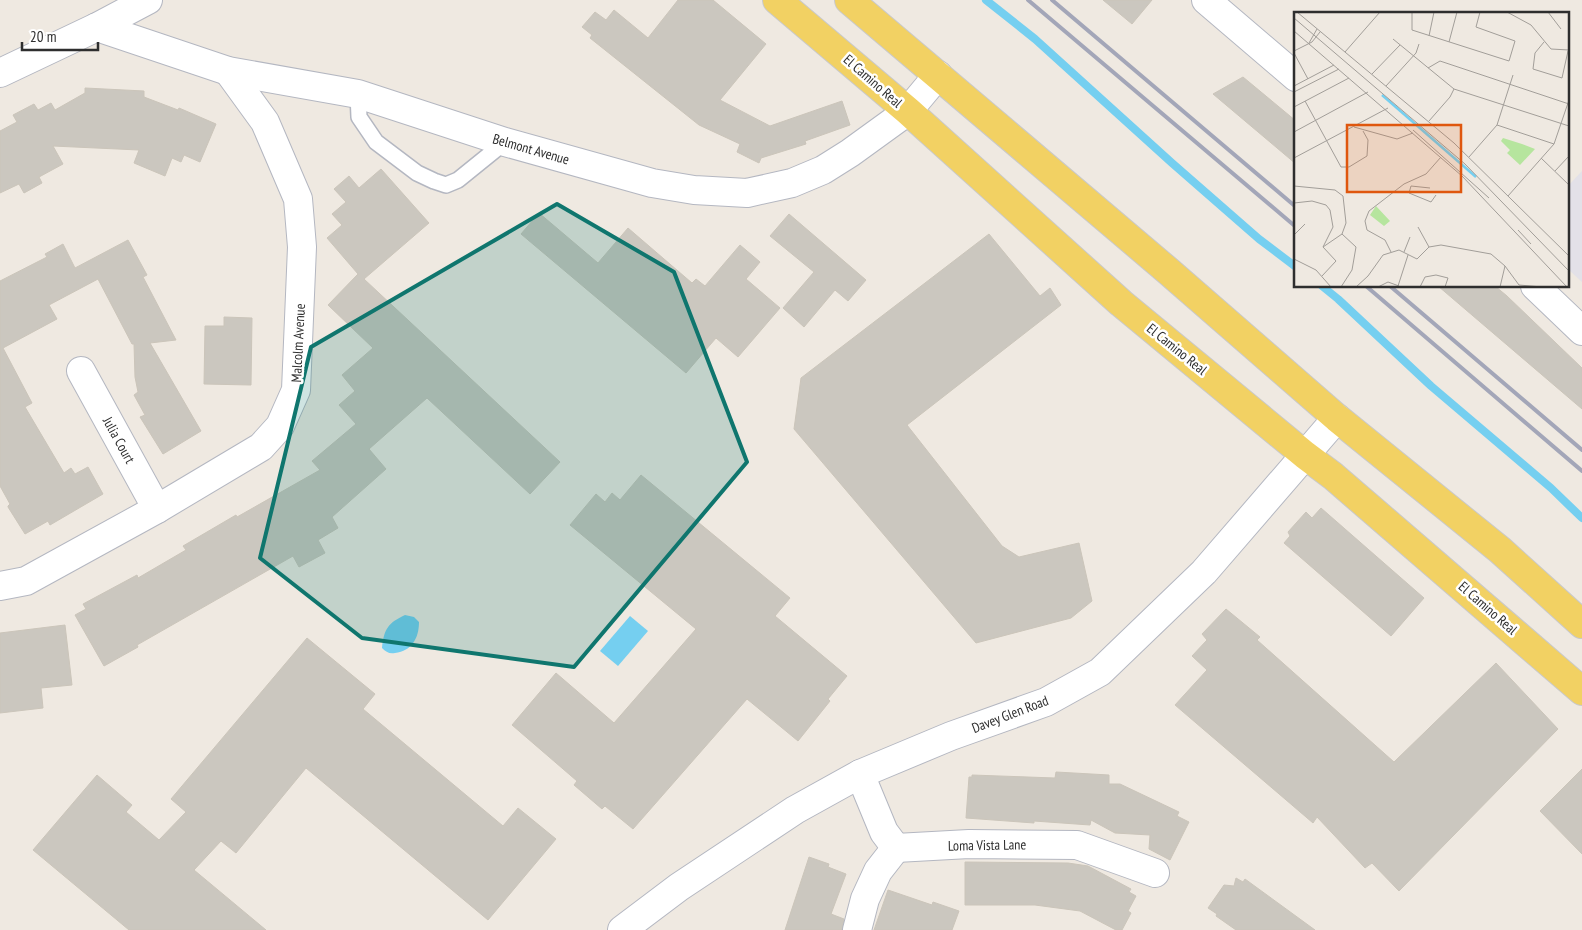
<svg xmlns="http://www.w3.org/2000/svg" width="1582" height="930" viewBox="0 0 1582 930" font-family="'PT Sans Narrow',sans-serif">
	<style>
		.industrial { fill: #e3e1e8 }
		.water { fill: #75cff0 }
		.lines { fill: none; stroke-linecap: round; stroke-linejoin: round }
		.stream { stroke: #75cff0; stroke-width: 8 }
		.building { fill: #cbc7bf; stroke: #cbc5ba }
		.service-casing { stroke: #b4b7c1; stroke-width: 18 }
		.minor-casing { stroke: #b4b7c1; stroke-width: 30 }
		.tertiary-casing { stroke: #b4b7c1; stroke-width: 30 }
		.primary-casing { stroke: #c9c9c9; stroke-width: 30 }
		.service { stroke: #fff; stroke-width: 15 }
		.minor { stroke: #fff; stroke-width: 28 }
		.tertiary { stroke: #fff; stroke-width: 28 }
		.primary { stroke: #f2d163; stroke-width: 28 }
		.rail { stroke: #a3a6b8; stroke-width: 4 }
		.marked { fill: #0f766e; fill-opacity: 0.2; stroke: #0f766e; stroke-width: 4; stroke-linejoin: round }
		.labels { text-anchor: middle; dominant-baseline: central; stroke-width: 5; stroke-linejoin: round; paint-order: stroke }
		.street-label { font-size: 14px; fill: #2e2e2e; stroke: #fff }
		.inset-river { fill: none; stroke: #75cff0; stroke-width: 2.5 }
		.inset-road { fill: none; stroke: #a29e99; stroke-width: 1 }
		.view { fill: #df570e; fill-opacity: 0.15; stroke: #df570e; stroke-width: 2.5 }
		.inset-edge { fill: none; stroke: #2e2e2e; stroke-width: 2.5 }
	</style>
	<rect width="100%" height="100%" fill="#efe9e1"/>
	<polygon class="industrial" points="1582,171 1582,282 1568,269 1568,186"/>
	<g class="water">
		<path d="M 405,615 L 414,617 L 419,622 C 419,638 412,651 395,653 C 389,654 386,652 382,648 C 384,629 388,623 405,615 Z"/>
		<polygon points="630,616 648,631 618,666 600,651"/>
	</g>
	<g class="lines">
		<g class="stream">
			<polyline points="986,0 1035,39 1172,163 1259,239 1296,267"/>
			<polyline points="1322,286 1338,299 1431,386 1551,488 1582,518"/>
		</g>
	</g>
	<g class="building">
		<polygon points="678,0 713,0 766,44 720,100 770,126 842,101 850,125 805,141 806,144 761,158 759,163 737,152 740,144 699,125 590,38 592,35 582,27 595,12 606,20 614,10 648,38"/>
		<polygon points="1103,0 1152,0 1132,24"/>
		<polygon points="1243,77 1296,121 1296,164 1213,94"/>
		<polygon points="85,88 144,91 144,97 178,110 179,108 216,124 200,162 184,155 181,162 172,158 165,176 134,163 139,150 53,146 63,164 39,177 42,183 24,193 19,184 0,193 0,131 17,122 13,115 34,104 38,110 51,103 55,110 85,93"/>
		<polygon points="381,169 429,223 364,279 560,462 530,494 427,398 369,449 386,469 332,517 338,528 318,540 325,553 299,567 293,556 137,645 138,647 104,666 75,615 86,609 83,604 137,575 138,578 186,550 183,546 236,515 237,517 320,470 312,461 356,424 339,405 355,391 342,375 373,348 328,305 358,274 327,238 342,225 332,214 346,202 334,189 349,176 359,188"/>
		<polygon points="539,213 598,263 628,228 692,283 696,279 705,286 740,245 760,262 746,279 780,308 738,357 716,338 686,373 521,234"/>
		<polygon points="789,214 866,280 848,301 835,290 804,327 783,308 814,272 770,236"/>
		<polygon points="989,234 1040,296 1050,288 1061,305 907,425 1002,546 1019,557 1079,543 1092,601 1071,618 976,643 794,429 801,378"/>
		<polygon points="128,240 147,275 143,277 176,340 150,343 201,431 163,454 140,417 145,415 134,395 138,392 135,377 134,344 132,344 98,279 49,305 57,319 3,348 32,403 25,407 64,473 71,468 75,474 88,467 103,494 50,525 48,521 25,534 8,507 8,506 10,504 0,486 0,281 47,257 45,254 63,244 75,268"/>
		<polygon points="1438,286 1495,286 1507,296 1582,368 1582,409"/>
		<polygon points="224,317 252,318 251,385 204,384 205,326 224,326"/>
		<polygon points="641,475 790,598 775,616 847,676 828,699 830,701 798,741 747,699 633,829 605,806 602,809 574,785 577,781 512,725 556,673 614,723 696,629 570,525 596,494 605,502 612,493 620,500"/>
		<polygon points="1321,508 1424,598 1391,636 1284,543 1290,536 1288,532 1306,512 1312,518"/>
		<polygon points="1226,609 1260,637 1257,640 1394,762 1496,663 1558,729 1399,891 1372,863 1365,868 1317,817 1313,823 1175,705 1207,670 1192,656 1207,640 1202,634"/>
		<polygon points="65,625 72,685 41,688 43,708 0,713 0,633"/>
		<polygon points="307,638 375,694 363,709 503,826 518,808 556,839 488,920 306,768 236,853 221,841 194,870 266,930 129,930 33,850 97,775 132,805 126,812 159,840 186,812 171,799"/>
		<polygon points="1582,769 1582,854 1540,811"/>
		<polygon points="1056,772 1109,775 1109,784 1120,784 1179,812 1177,816 1189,822 1170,860 1149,849 1150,835 1115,833 1091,820 1090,825 1034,821 1034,823 966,818 969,777 972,777 972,775 1055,778"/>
		<polygon points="809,857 829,864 828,867 846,874 831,914 844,919 842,930 785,930"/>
		<polygon points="965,862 1068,863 1088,866 1131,889 1129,892 1136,896 1128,911 1131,913 1122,930 1116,930 1080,911 1035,905 965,905"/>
		<polygon points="1236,878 1243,882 1245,879 1315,930 1236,930 1216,916 1217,914 1208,908 1224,885 1234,886"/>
		<polygon points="888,890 932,905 933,902 959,911 952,930 874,930"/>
	</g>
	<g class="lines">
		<g class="service-casing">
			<polyline id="service" points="358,94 359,117 376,142 417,173 434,181 446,185 458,180 505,142"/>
		</g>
		<g class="minor-casing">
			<g id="minor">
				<polyline points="97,27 228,71 358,94 505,142 652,183 694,190 747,193 792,183 823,170 850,153 908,111 938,75"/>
				<polyline points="0,73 97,27 148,0"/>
				<polyline points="81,371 157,509"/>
				<polyline points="0,586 26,581 157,509 261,447 280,426 296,390 302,247 298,199 265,122 228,71"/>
				<polyline points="860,774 884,832 896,848"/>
				<polyline points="896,848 969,844 1077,845 1155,873"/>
				<polyline points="622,930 679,887 795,810 860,774 951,736 1046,702 1100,672 1204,572 1337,418"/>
				<polyline points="857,930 865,899 878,871 896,848"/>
			</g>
		</g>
		<g class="tertiary-casing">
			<g id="tertiary">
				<polyline points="1206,0 1296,77"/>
				<polyline points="1535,286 1582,331"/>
			</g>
		</g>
		<g class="primary-casing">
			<g id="primary">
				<polyline points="777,0 908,111 1121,303 1305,455 1333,476 1582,691"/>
				<polyline points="849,0 1167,270 1337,418 1500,550 1582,624"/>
			</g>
		</g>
		<use href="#service" class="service"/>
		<use href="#minor" class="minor"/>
		<use href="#tertiary" class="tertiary"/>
		<use href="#primary" class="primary"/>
		<g class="rail">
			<polyline points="1028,0 1296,227"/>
			<polyline points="1052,0 1296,207"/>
			<polyline points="1366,286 1582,471"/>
			<polyline points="1390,286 1582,450"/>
		</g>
	</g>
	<path class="marked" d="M 557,204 L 674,272 L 747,462 L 574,667 L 362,638 L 260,558 L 311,347 Z"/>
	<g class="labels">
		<g class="street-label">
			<text transform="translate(873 81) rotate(41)">El Camino Real</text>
			<text transform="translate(531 149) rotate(16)">Belmont Avenue</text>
			<text transform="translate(298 343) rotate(-87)">Malcolm Avenue</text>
			<text transform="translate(1177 349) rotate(39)">El Camino Real</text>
			<text transform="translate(119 440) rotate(61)">Julia Court</text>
			<text transform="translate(1488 608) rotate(41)">El Camino Real</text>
			<text transform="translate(1010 714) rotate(-21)">Davey Glen Road</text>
			<text transform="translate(987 845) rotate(-1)">Loma Vista Lane</text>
		</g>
	</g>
	<g transform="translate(1294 12)">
		<rect width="275" height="275" fill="#efe9e1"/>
		<path d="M 209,126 L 228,132 L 241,137 L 226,153 L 213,141 L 216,138 L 207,129 ZM 82,194 L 96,209 L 90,214 L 76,203 Z" fill="#b6e59e"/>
		<path class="inset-river" d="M 88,83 L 182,165"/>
		<path class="inset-road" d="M 3,0 L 160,131 L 275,244M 118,0 L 118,18 L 215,49 L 221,29 L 182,15 L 186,0M 213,0 L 237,13 L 257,37 L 275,38M 254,0 L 267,17M 0,6 L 171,152 L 275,259M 0,19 L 168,164 L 273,275M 135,24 L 140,0M 99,27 L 160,77 L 275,114M 155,30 L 163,0M 250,30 L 241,41 L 239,57 L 268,66 L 274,39M 15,31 L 23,17M 0,39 L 18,30 L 26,20M 51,40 L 86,0M 0,41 L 14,67M 134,56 L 146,49 L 275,92M 78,62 L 106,33M 0,74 L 40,53M 92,74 L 122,41 L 125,32M 0,80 L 45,57M 11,89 L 47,155 L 55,155 L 73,144 L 74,128 L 69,119M 0,95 L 55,66M 135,109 L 156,85 L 160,77M 203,113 L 260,132M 60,115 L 103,127 L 119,121M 119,118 L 195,186M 0,120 L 74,80M 175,145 L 203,113 L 219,63M 0,146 L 94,96M 247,146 L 275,173M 261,159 L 275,144M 0,174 L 41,178 L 49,184 L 52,211 L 48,222 L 62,235 L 58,258 L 47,275M 117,174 L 115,181 L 137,190 L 142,183M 117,174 L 136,176M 214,184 L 260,132 L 275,88M 0,191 L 18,189 L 32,193 L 36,198 L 39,215 L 29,235 L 42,249 L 28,264M 124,215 L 135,235M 224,218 L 237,232M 0,223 L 11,212M 29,235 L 48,222M 97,240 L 91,228 L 73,218 L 71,209 L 75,199 L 110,172 L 132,162 L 147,145M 110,240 L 116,225M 0,247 L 22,258 L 37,275M 104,274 L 114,243M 62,275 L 74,264 L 89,243 L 105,238 L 123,247 L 135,235 L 147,233 L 197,242 L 211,254 L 225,273 L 248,275M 84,275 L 94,270 L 105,274M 126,275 L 131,265 L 142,263 L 154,266 L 151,275M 206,275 L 211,254"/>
		<path class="view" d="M 53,113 L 167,113 L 167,180 L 53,180 Z"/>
		<rect width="275" height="275" class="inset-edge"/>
	</g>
	<path d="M22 42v8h76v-8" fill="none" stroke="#2e2e2e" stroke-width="2.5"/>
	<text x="30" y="42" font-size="15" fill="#2e2e2e" stroke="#ffffff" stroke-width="4" paint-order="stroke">20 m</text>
</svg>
